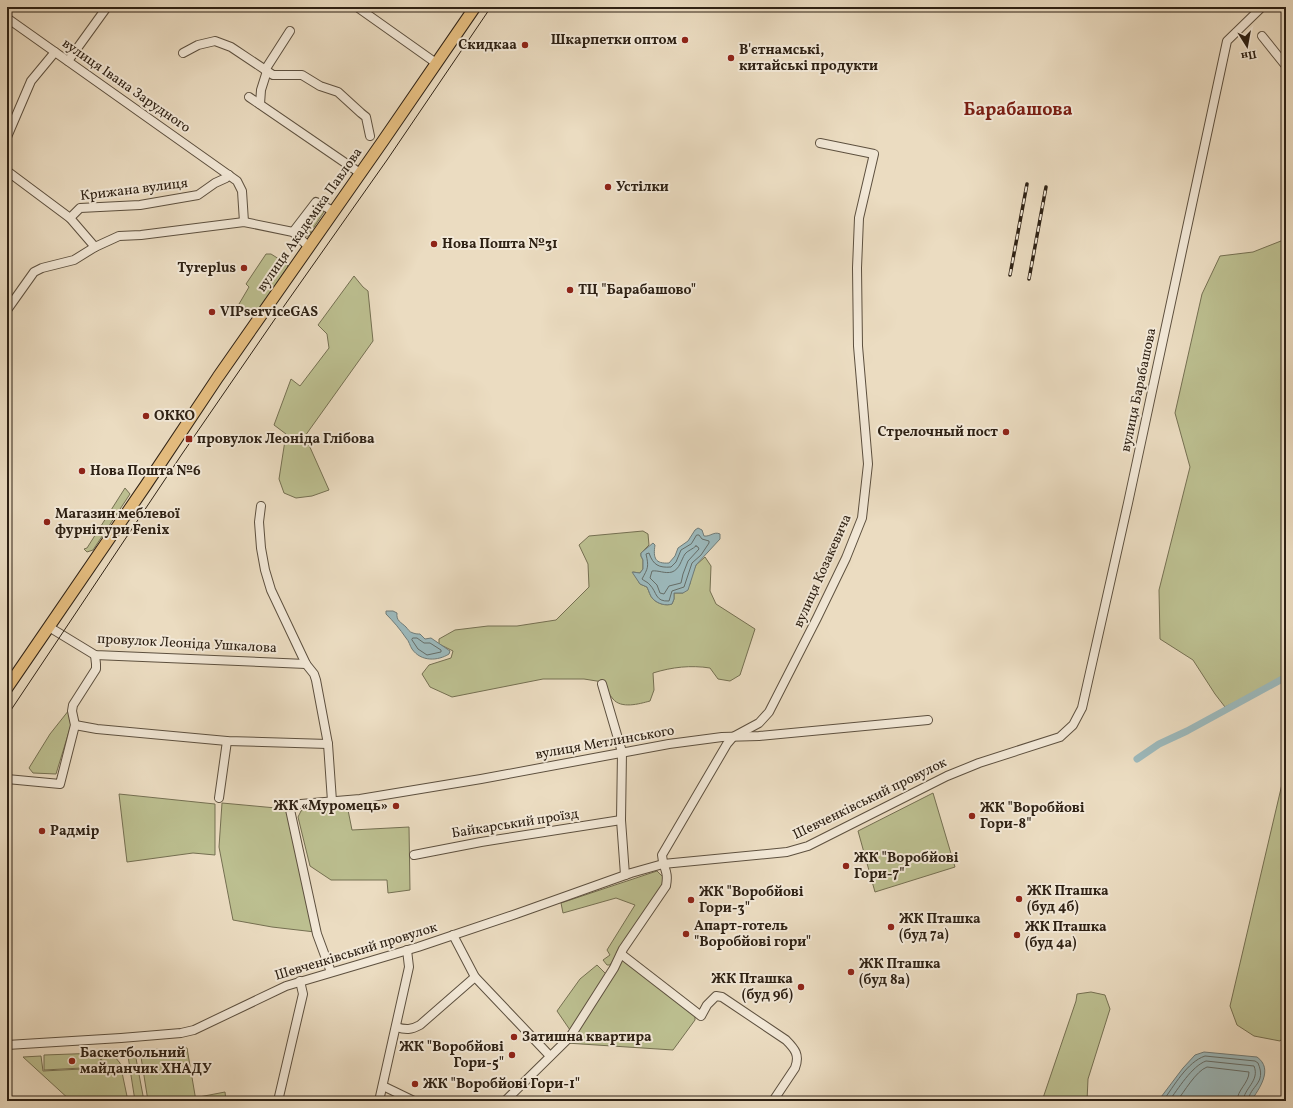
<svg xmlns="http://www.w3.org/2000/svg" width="1293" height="1108" viewBox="0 0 1293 1108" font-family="Vollkorn,serif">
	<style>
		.green { fill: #bcbf90; stroke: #757052 }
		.water { fill: #9cb9bc; stroke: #707c79 }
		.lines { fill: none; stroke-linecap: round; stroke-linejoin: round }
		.shore { stroke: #656d68; stroke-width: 1 }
		.canal { stroke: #9cb9bc; stroke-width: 7 }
		.minor-casing { stroke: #5d503f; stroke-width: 10 }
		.major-casing { stroke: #2e2114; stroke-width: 13 }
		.minor { stroke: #f2e8d7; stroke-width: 8 }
		.major { stroke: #e6be80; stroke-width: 11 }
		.tram { stroke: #2e2114; stroke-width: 1 }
		.rail-casing { stroke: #2e2114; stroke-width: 3.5 }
		.rail { stroke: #f2e8d7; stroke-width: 2; stroke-dasharray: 6; stroke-linecap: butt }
		.poi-dot { fill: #8f2418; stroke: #f2e8d7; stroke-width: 1.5 }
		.labels { text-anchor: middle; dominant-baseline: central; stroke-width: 4; stroke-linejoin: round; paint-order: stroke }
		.poi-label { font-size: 14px; font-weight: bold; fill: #2e2114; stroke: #f2e8d7; text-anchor: start }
		.street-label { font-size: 14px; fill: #2e2114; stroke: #f2e8d7 }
		.district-label { font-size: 18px; font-weight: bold; fill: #7a1f14; stroke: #f2e8d7 }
	</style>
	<rect width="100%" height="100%" fill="#ebdcc1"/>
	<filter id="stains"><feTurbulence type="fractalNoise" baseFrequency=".005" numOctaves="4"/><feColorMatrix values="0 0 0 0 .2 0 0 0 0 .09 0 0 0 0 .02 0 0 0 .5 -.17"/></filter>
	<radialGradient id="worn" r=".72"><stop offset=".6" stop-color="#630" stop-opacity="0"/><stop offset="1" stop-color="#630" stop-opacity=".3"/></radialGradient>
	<g class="green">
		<polygon points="318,207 319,207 323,210 324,212 308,236 305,236 302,228"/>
		<polygon points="1286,239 1286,673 1267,687 1225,707 1215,694 1193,660 1160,639 1159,590 1190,467 1175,413 1202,294 1220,256 1253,252"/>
		<polygon points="266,254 271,254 287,264 288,267 256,313 239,304 249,287 246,284"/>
		<polygon points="354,276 363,287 368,291 373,341 305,436 329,490 312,496 296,498 284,493 279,479 286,434 274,425 291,379 300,386 329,348 327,334 318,325"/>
		<polygon points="125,488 130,494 93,550 87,552 84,549 87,548"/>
		<path d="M 643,531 L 648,534 L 649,545 L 641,553 L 641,556 L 643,560 L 643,569 L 640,573 L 633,572 L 640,584 L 647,587 C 649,591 650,596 653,599 C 658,604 666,606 672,604 L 674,599 L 674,593 L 683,593 L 690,584 L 691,577 L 696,565 L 705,557 L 711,566 L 710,591 L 716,604 L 755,629 L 740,675 L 730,681 L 718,679 L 710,668 C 691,665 672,667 653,673 L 654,690 L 650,701 C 639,704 621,709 613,699 C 609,695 606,687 603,682 L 584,679 L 543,679 L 452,697 L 430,687 L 422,674 L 429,665 L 451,658 L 453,651 L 439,644 L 439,639 L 455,630 L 488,626 L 517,626 L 556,620 L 589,587 L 588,564 L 579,545 L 589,536 Z"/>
		<polygon points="69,710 71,725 56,774 33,773 29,768 50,734"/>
		<polygon points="1286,767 1286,1034 1280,1041 1254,1036 1237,1025 1230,1006"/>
		<polygon points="933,793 955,867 875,892 858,831"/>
		<polygon points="119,794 215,804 215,855 193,853 127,862"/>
		<polygon points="222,803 287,809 315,932 272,927 233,920 219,847"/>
		<polygon points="347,805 352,830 409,827 410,890 388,893 387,880 331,880 310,866 298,817 301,811 305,808"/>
		<polygon points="657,871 664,878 665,882 610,965 607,965 603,960 610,955 607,950 635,905 616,898 563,913 561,903"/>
		<polygon points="621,957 695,1015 695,1020 673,1050 566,1043"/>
		<polygon points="597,965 606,974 570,1030 557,1011 580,979"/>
		<polygon points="1091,992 1105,995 1110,1009 1088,1079 1087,1101 1042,1101 1076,1001 1077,994"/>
		<polygon points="187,1048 196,1101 148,1101 141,1057 135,1050"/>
		<polygon points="109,1050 120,1063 128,1101 71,1101 23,1057 41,1056 43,1071 101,1068 102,1052"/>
		<polygon points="130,1052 135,1053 144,1101 135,1101 128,1056"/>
		<polygon points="100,1053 101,1067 44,1070 44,1055"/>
		<polygon points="225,1092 226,1101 199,1101 199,1097"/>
	</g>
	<g class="water">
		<path d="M 698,528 L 702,530 L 704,536 C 710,537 714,531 720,534 L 720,539 L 696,565 L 688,590 L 683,593 L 674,593 L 674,599 L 672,604 C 666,606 658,604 653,599 C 650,596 649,591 647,587 L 640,584 L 632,572 L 640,573 L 643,569 L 643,560 L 641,556 L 641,553 L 653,543 L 655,545 C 653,558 655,564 669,563 L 675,556 L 678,548 L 688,541 L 695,530 Z"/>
		<path d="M 386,611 L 393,611 L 397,613 C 396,621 401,622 406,627 C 408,629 409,632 413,633 C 416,634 418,634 420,634 L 425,639 L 431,638 L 450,651 L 449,654 C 438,661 421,662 412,649 C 410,646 409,641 406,638 C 400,629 393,621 386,614 Z"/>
		<path d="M 1204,1052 L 1257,1057 C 1274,1069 1259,1089 1251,1101 L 1158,1101 L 1183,1068 L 1195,1055 Z"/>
	</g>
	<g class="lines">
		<g class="shore">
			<path d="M 697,535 L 699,535 L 702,539 L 709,541 L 709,543 L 701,555 L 692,563 L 684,587 L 672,591 L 669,601 C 655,602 657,592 650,585 C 648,582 644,581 642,579 C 648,568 649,567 646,554 L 649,553 C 653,565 659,568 671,567 L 676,562 L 681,550 L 691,544 Z"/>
			<path d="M 696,546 L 698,547 L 699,549 L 688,561 L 683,574 L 681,583 L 669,586 L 664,594 L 660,593 L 657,585 L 650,578 L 652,571 C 658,570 665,574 672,572 C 680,569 681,560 685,554 C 687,551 693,549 696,546 Z"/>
			<polygon points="413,638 417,638 424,643 430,643 441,650 441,652 427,655 418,649 412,640"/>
			<path d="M 1163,1101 C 1174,1086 1187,1062 1205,1056 L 1255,1061 L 1258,1063 C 1267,1084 1250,1085 1248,1101"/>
			<path d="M 1169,1101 C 1178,1089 1192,1066 1206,1061 L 1254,1066 C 1260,1081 1244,1088 1243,1101"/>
			<path d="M 1177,1101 C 1184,1092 1196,1071 1207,1067 L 1249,1072 C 1249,1083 1237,1090 1237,1101"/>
		</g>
		<polyline class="canal" points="1137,759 1159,744 1187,731 1286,677"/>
		<g class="minor-casing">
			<g id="minor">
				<polyline points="357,7 436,63"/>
				<polyline points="7,18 237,181 242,191 244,222"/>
				<polyline points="1262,36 1286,66"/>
				<polyline points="183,53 198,45 215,41 231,47 273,75 302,75 320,86 338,92 361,113 366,117 370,136"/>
				<polyline points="68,61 107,7"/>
				<polyline points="265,70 290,31"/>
				<polyline points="249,97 360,173"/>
				<polyline points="260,104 261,90 267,71"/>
				<polyline points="7,137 31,81 55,52"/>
				<polyline points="7,171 70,218 80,208 140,205 198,195 215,183 226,178 229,175"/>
				<polyline points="70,218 95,247"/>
				<polyline points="293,232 316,202 333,211"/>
				<polyline points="7,310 34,272 42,268 74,260 95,247 119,236 141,235 244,222 293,232 308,246"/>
				<polyline points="261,506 259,522 261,548 265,570 271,590 306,664 314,674 316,680 328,744 332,801"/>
				<polyline points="49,627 95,655 306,664"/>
				<polyline points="602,684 622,752 621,820 625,875"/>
				<polyline points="75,725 97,729 227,741 328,744"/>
				<polyline points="7,779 60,784 75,725 72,711 73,705 96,669 96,664 95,655"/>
				<polyline points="219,798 227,741"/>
				<polyline points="414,855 481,842 621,820"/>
				<polyline points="453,935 475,977 550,1056"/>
				<path d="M 621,954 L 701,1016 L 707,1005 L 716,996 L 722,997 L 786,1040 C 795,1049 800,1055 795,1068 L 773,1101"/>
				<polyline points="331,972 317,934 289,805 360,799 481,779 669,744 722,737 759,736 928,720"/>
				<path d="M 396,1027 C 406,1030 411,1030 420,1025 L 475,977"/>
				<polyline points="7,1045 121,1038 181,1033 194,1030 286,986 418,947 516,914 631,873 663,864 787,852 808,846 947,776 979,763 1060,737 1073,725 1082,708 1128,503 1227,41 1262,7"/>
				<polyline points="383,1086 414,1101"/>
				<polyline points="278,1101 303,994 300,981"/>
				<polyline points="379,1101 409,967 407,950"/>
				<path d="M 505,1101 L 570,1037 L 614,968 L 623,949 L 666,886 C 669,870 663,869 662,855 L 727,744 L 733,737 L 759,723 L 769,712 L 817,618 L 846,558 L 862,518 L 868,464 L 858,346 L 857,268 L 859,218 L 874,154 L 820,143"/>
			</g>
		</g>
		<g class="major-casing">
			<polyline id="major" points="7,688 146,485 218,377 383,141 475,7"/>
		</g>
		<use href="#minor" class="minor"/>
		<use href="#major" class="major"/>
		<polyline class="tram" points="7,716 182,454 277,316 387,160 491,7"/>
		<g class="rail-casing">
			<g id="rail">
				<polyline points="1010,275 1027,184"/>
				<polyline points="1029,279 1046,187"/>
			</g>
		</g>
		<use href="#rail" class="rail"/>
	</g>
	<g class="poi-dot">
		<circle cx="685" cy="40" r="4"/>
		<circle cx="525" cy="45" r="4"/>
		<circle cx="731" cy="58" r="4"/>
		<circle cx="608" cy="187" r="4"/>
		<circle cx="434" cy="244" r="4"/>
		<circle cx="244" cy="268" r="4"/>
		<circle cx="570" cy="290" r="4"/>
		<circle cx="212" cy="312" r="4"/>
		<circle cx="146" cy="416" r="4"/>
		<circle cx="1006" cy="432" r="4"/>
		<rect x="185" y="435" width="8" height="8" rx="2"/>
		<circle cx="82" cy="471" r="4"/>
		<circle cx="47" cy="522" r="4"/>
		<circle cx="396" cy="806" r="4"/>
		<circle cx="972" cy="816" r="4"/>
		<circle cx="42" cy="831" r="4"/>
		<circle cx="846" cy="866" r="4"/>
		<circle cx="1019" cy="899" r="4"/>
		<circle cx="691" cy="900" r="4"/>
		<circle cx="891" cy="927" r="4"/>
		<circle cx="686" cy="934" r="4"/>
		<circle cx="1017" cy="935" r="4"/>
		<circle cx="851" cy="972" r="4"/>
		<circle cx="801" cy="987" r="4"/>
		<circle cx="514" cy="1037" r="4"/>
		<circle cx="512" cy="1055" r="4"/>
		<circle cx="72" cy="1061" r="4"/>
		<circle cx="415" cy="1084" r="4"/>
	</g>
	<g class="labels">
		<g class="poi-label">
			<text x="677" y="40" text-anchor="end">Шкарпетки оптом</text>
			<text x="517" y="45" text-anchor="end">Скидкаа</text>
			<text x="739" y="50">В'єтнамські,<tspan x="739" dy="16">китайські продукти</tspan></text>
			<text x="616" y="187">Устілки</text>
			<text x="442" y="244">Нова Пошта №31</text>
			<text x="236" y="268" text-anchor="end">Tyreplus</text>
			<text x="578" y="290">ТЦ "Барабашово"</text>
			<text x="220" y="312">VIPserviceGAS</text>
			<text x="154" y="416">ОККО</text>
			<text x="998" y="432" text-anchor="end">Стрелочный пост</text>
			<text x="197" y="439">провулок Леоніда Глібова</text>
			<text x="90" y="471">Нова Пошта №6</text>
			<text x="55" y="514">Магазин меблевої<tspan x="55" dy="16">фурнітури Fenix</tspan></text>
			<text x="388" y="806" text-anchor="end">ЖК «Муромець»</text>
			<text x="980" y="808">ЖК "Воробйові<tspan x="980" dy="16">Гори-8"</tspan></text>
			<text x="50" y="831">Радмір</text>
			<text x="854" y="858">ЖК "Воробйові<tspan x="854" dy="16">Гори-7"</tspan></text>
			<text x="1027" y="891">ЖК Пташка<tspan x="1027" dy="16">(буд 4б)</tspan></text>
			<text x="699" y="892">ЖК "Воробйові<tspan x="699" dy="16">Гори-3"</tspan></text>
			<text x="899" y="919">ЖК Пташка<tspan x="899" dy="16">(буд 7а)</tspan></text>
			<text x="694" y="926">Апарт-готель<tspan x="694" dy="16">"Воробйові гори"</tspan></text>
			<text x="1025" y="927">ЖК Пташка<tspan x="1025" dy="16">(буд 4а)</tspan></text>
			<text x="859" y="964">ЖК Пташка<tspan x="859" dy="16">(буд 8а)</tspan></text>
			<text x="793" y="979" text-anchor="end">ЖК Пташка<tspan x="793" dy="16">(буд 9б)</tspan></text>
			<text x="522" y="1037">Затишна квартира</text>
			<text x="504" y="1047" text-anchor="end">ЖК "Воробйові<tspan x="504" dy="16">Гори-5"</tspan></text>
			<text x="80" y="1053">Баскетбольний<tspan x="80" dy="16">майданчик ХНАДУ</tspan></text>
			<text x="423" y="1084">ЖК "Воробйові Гори-1"</text>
		</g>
		<g class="street-label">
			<text transform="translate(126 86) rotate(35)">вулиця Івана Зарудного</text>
			<text transform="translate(134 190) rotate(-7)">Крижана вулиця</text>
			<text transform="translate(310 220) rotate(-55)">вулиця Академіка Павлова</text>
			<text transform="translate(1139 390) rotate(-78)">вулиця Барабашова</text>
			<text transform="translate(823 571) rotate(-66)">вулиця Козакевича</text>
			<text transform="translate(187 644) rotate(3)">провулок Леоніда Ушкалова</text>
			<text transform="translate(605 743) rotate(-10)">вулиця Метлинського</text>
			<text transform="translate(870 799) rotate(-26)">Шевченківський провулок</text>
			<text transform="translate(515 824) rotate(-9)">Байкарський проїзд</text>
			<text transform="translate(356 952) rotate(-17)">Шевченківський провулок</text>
		</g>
		<g class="district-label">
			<text x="1018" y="110">Барабашова</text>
		</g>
	</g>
	<rect width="1293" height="1108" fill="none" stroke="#ebdcc1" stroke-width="24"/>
	<rect x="8" y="8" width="1277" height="1092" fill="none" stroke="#2e2114" stroke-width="2"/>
	<rect x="12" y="12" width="1269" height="1084" fill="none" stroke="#2e2114"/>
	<g transform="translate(1247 46) rotate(169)" stroke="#f2e8d7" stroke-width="3" paint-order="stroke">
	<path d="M0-3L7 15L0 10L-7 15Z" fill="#2e2114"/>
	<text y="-6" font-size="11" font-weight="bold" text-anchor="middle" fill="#2e2114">Пн</text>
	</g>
	<rect width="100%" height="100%" filter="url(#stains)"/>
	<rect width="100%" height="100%" fill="url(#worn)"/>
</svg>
